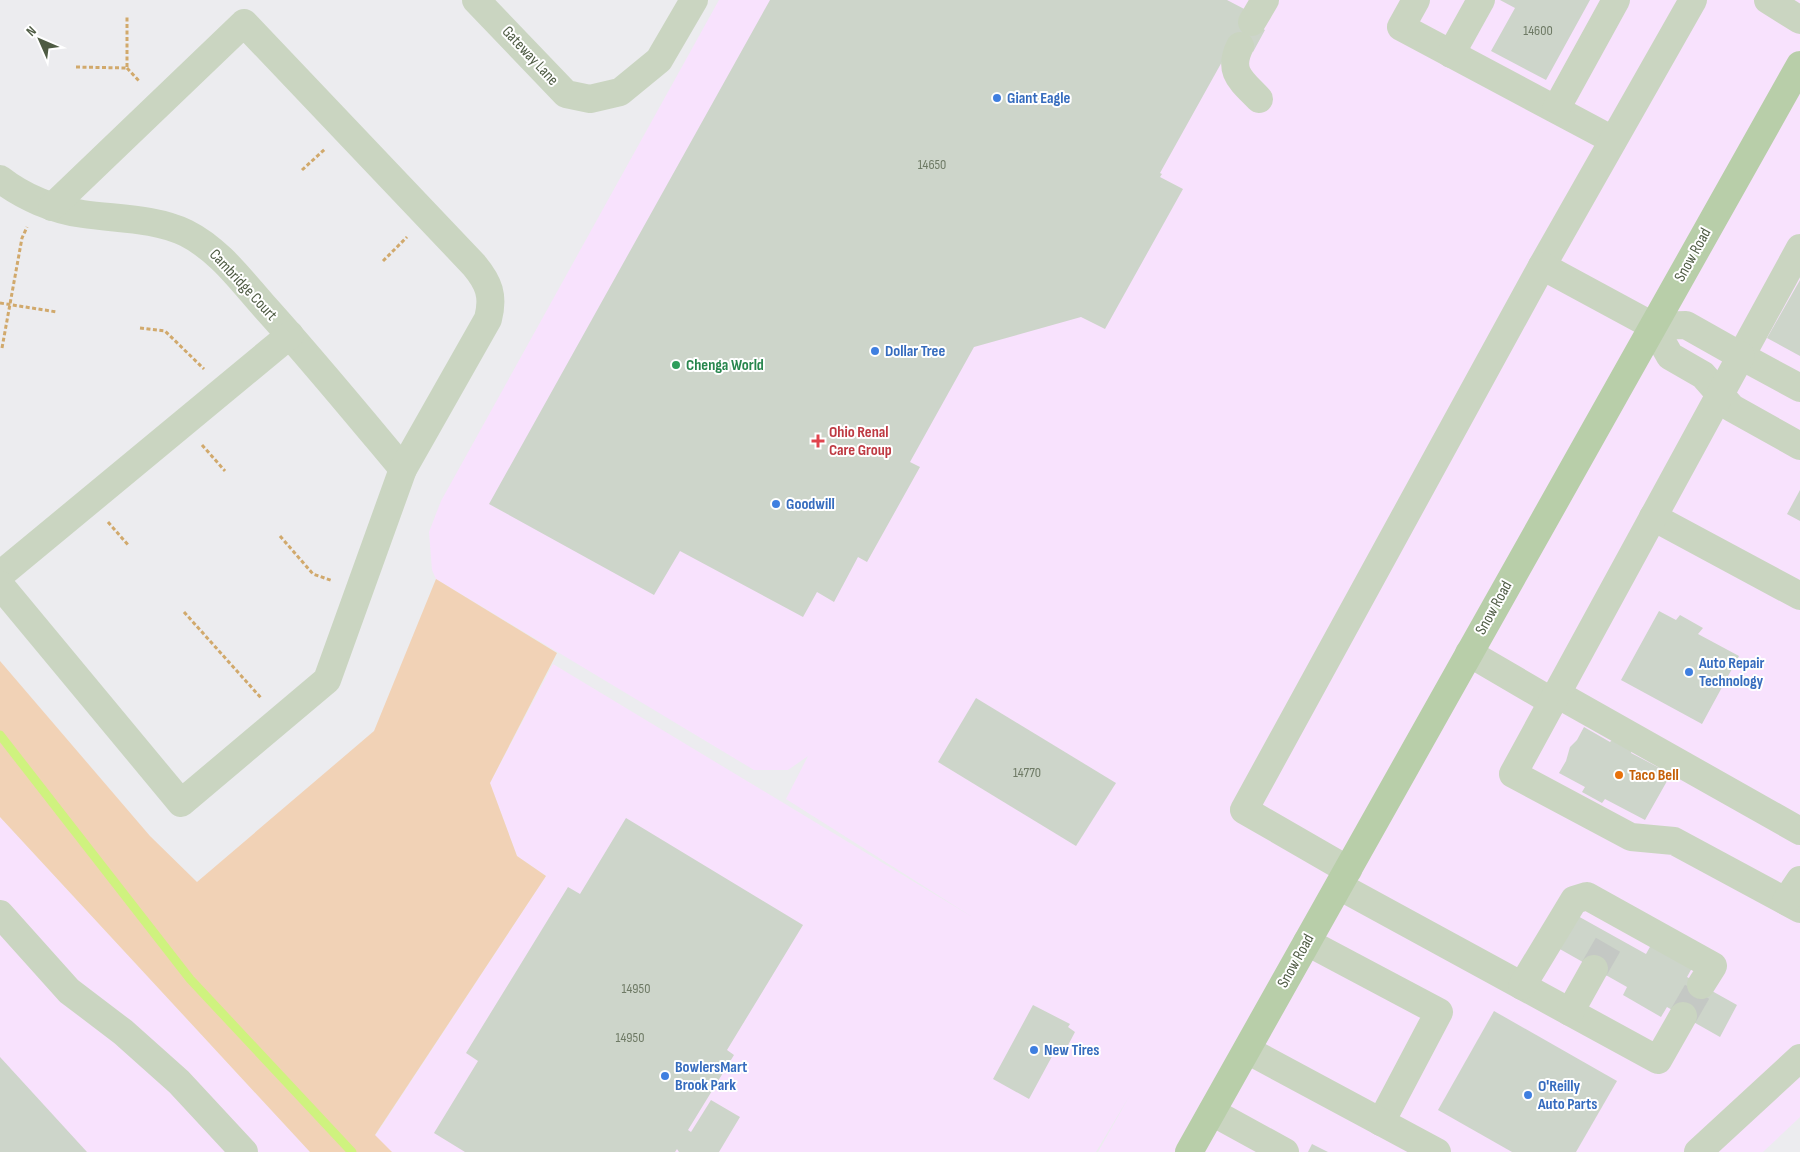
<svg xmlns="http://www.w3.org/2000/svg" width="1800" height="1152" viewBox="0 0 1800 1152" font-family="'Sofia Sans Condensed',sans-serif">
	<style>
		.commercial { fill: #f8e2fd }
		.green { fill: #f1d2b6 }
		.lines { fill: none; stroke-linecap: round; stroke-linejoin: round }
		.stream { stroke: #cff27f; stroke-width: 9 }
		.building { fill: #cdd5ca }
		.minor-tunnel { stroke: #c4c8c4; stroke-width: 28; stroke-dasharray: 28 14; stroke-linecap: butt }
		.path { stroke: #d1a96c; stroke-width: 3; stroke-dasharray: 4 2.5; stroke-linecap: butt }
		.minor { stroke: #cad5c1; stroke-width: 28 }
		.major { stroke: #b8cea9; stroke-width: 28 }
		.shop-dot { fill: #3f7fe0; stroke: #fff; stroke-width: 2 }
		.leisure-dot { fill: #2e9e5b; stroke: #fff; stroke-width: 2 }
		.health-dot { fill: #e0444e; stroke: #fff; stroke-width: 2 }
		.food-dot { fill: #e8710a; stroke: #fff; stroke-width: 2 }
		.labels { text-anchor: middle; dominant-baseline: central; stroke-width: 4; stroke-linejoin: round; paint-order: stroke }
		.number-label { font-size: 14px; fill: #6e7a65 }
		.street-label { font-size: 16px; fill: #4e5b43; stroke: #fff }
		.shop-label { font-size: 16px; font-weight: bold; fill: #366cbe; stroke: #fff; text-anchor: start }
		.leisure-label { font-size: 16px; font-weight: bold; fill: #27864d; stroke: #fff; text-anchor: start }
		.health-label { font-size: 16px; font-weight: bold; fill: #be3a42; stroke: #fff; text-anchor: start }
		.food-label { font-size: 16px; font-weight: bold; fill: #c56008; stroke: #fff; text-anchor: start }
	</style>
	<rect width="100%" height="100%" fill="#ececef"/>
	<g class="commercial">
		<polygon points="719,0 1800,0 1800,1117 1763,1152 1098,1152 1130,1095 1096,1152 390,1152 375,1136 546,876 517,856 490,783 553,664 974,918 786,799 808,756 788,770 754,770 436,579 432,570 429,532 441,501"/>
		<polygon points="0,817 310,1152 0,1152"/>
	</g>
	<polygon class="green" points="436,579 557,653 490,783 517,856 546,876 375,1135 392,1152 310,1152 0,817 0,661 150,836 197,882 374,731"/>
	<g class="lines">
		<polyline class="stream" points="0,735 190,979 352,1152"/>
	</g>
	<g class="building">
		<polygon points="770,0 1227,0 1250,12 1246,19 1265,30 1253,52 1233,42 1160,173 1162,174 1160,177 1183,189 1105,329 1081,317 974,347 910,462 920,467 867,562 858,557 834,602 817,592 803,617 680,551 654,595 489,504"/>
		<polygon points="1500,0 1590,0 1546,80 1491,51 1515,8"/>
		<polygon points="1800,280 1800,356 1767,338"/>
		<polygon points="1800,490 1800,521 1787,514"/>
		<polygon points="1659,611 1676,620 1680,615 1703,628 1698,634 1739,656 1702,724 1621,680"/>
		<polygon points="976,698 1116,783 1076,846 938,762"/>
		<polygon points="1584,727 1610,742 1612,740 1632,749 1631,753 1671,774 1645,820 1605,799 1602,803 1582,792 1585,787 1559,773 1566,761 1570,747 1577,740"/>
		<polygon points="626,818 803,925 727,1050 734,1055 688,1130 691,1132 711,1100 740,1117 719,1152 679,1152 677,1149 675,1152 465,1152 434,1133 478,1061 466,1053 568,887 580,894"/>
		<polygon points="1576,915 1646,954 1651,945 1692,968 1687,977 1737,1005 1720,1037 1667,1007 1661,1017 1623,995 1627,987 1558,948"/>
		<polygon points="1033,1005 1070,1024 1068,1027 1075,1032 1064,1053 1056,1049 1029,1099 993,1079"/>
		<polygon points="1494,1011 1617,1081 1576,1152 1512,1152 1438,1110"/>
		<polygon points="0,1057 87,1152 0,1152"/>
		<polygon points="1312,1144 1328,1152 1308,1152"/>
	</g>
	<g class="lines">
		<g class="minor-tunnel">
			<polyline points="1594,969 1613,936"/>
			<polyline points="1683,1016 1701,985"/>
		</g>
		<g class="path">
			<polyline points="76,67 127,68 127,15"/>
			<polyline points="127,68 140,82"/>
			<polyline points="302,170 325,149"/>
			<polyline points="383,261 407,237"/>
			<polyline points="0,303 57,312"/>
			<polyline points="140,328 165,331 204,369"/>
			<polyline points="2,348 22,238 27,227"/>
			<polyline points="202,445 225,471"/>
			<polyline points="108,522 129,546"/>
			<polyline points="280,536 313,574 333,581"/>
			<polyline points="184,612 262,699"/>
		</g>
		<g class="minor">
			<polyline points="476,0 566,94 590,99 620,92 659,60 694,0"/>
			<polyline points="1416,0 1401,27 1613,140"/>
			<polyline points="1768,0 1800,20"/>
			<polyline points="1252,22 1265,0"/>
			<path d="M 1240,46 C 1227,72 1242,81 1259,99"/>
			<polyline points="1451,54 1481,0"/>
			<polyline points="1556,109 1616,0"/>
			<path d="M 0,179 C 23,197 54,210 83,214 C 117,219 155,218 186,233 C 218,249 240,279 263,305 C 311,358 357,414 403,469"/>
			<polyline points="1800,248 1741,356 1800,388"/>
			<polyline points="1542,266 1693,0"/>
			<polyline points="1653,326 1670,356 1703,375 1732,408 1800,446"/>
			<polyline points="1653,517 1800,596"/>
			<polyline points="0,575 290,335"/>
			<path d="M 0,585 L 181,803 L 327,680 L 403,469 L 488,319 C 494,296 489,283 474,265 L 244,23 L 52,207"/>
			<polyline points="1469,653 1553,702"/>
			<polyline points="1557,694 1800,831"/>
			<polyline points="1348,870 1244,810 1542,266 1653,326 1686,325 1741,356 1513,774 1631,837 1674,841 1800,909"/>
			<polyline points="1339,886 1658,1060 1683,1016"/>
			<polyline points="1786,901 1800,880"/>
			<polyline points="0,914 69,991 123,1032 179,1082 244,1152"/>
			<polyline points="1307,942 1439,1012 1381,1122"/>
			<polyline points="1522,986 1574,900 1587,896 1713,966 1701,985"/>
			<polyline points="1570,1012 1594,969"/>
			<polyline points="1247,1050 1437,1152"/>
			<polyline points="1212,1112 1285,1152"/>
			<polyline points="1698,1152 1800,1058"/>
		</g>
		<polyline class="major" points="1189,1152 1800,65"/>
	</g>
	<g class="shop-dot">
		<circle cx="997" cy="98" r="5"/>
		<circle cx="875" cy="351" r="5"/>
		<circle cx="776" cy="504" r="5"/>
		<circle cx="1689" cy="672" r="5"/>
		<circle cx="1034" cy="1050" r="5"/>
		<circle cx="665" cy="1076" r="5"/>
		<circle cx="1528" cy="1095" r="5"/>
	</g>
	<circle class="leisure-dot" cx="676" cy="365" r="5"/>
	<path class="health-dot" d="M815.5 433.5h5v5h5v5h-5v5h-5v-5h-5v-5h5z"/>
	<circle class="food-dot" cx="1619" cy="775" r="5"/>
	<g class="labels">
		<g class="number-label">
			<text x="1538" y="30">14600</text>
			<text x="932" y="164">14650</text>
			<text x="1027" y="772">14770</text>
			<text x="636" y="988">14950</text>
			<text x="630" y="1037">14950</text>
		</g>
		<g class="street-label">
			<text transform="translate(530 56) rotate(47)">Gateway Lane</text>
			<text transform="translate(1693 255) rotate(-61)">Snow Road</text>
			<text transform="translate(243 285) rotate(47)">Cambridge Court</text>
			<text transform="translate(1494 608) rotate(-61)">Snow Road</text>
			<text transform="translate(1296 961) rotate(-61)">Snow Road</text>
		</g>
		<g class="shop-label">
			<text x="1007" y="98">Giant Eagle</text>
			<text x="885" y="351">Dollar Tree</text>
			<text x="786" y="504">Goodwill</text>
			<text x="1699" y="663">Auto Repair<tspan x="1699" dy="18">Technology</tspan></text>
			<text x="1044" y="1050">New Tires</text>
			<text x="675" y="1067">BowlersMart<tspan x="675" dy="18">Brook Park</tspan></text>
			<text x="1538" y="1086">O'Reilly<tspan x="1538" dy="18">Auto Parts</tspan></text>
		</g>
		<g class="leisure-label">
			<text x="686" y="365">Chenga World</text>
		</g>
		<g class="health-label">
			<text x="829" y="432">Ohio Renal<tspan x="829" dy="18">Care Group</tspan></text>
		</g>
		<g class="food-label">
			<text x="1629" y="775">Taco Bell</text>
		</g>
	</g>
	<g transform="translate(40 40) rotate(315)" stroke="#ffffff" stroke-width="4" paint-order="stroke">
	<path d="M0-4L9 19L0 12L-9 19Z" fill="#4e5b43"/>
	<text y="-8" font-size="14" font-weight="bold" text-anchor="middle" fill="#4e5b43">N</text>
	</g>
</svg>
